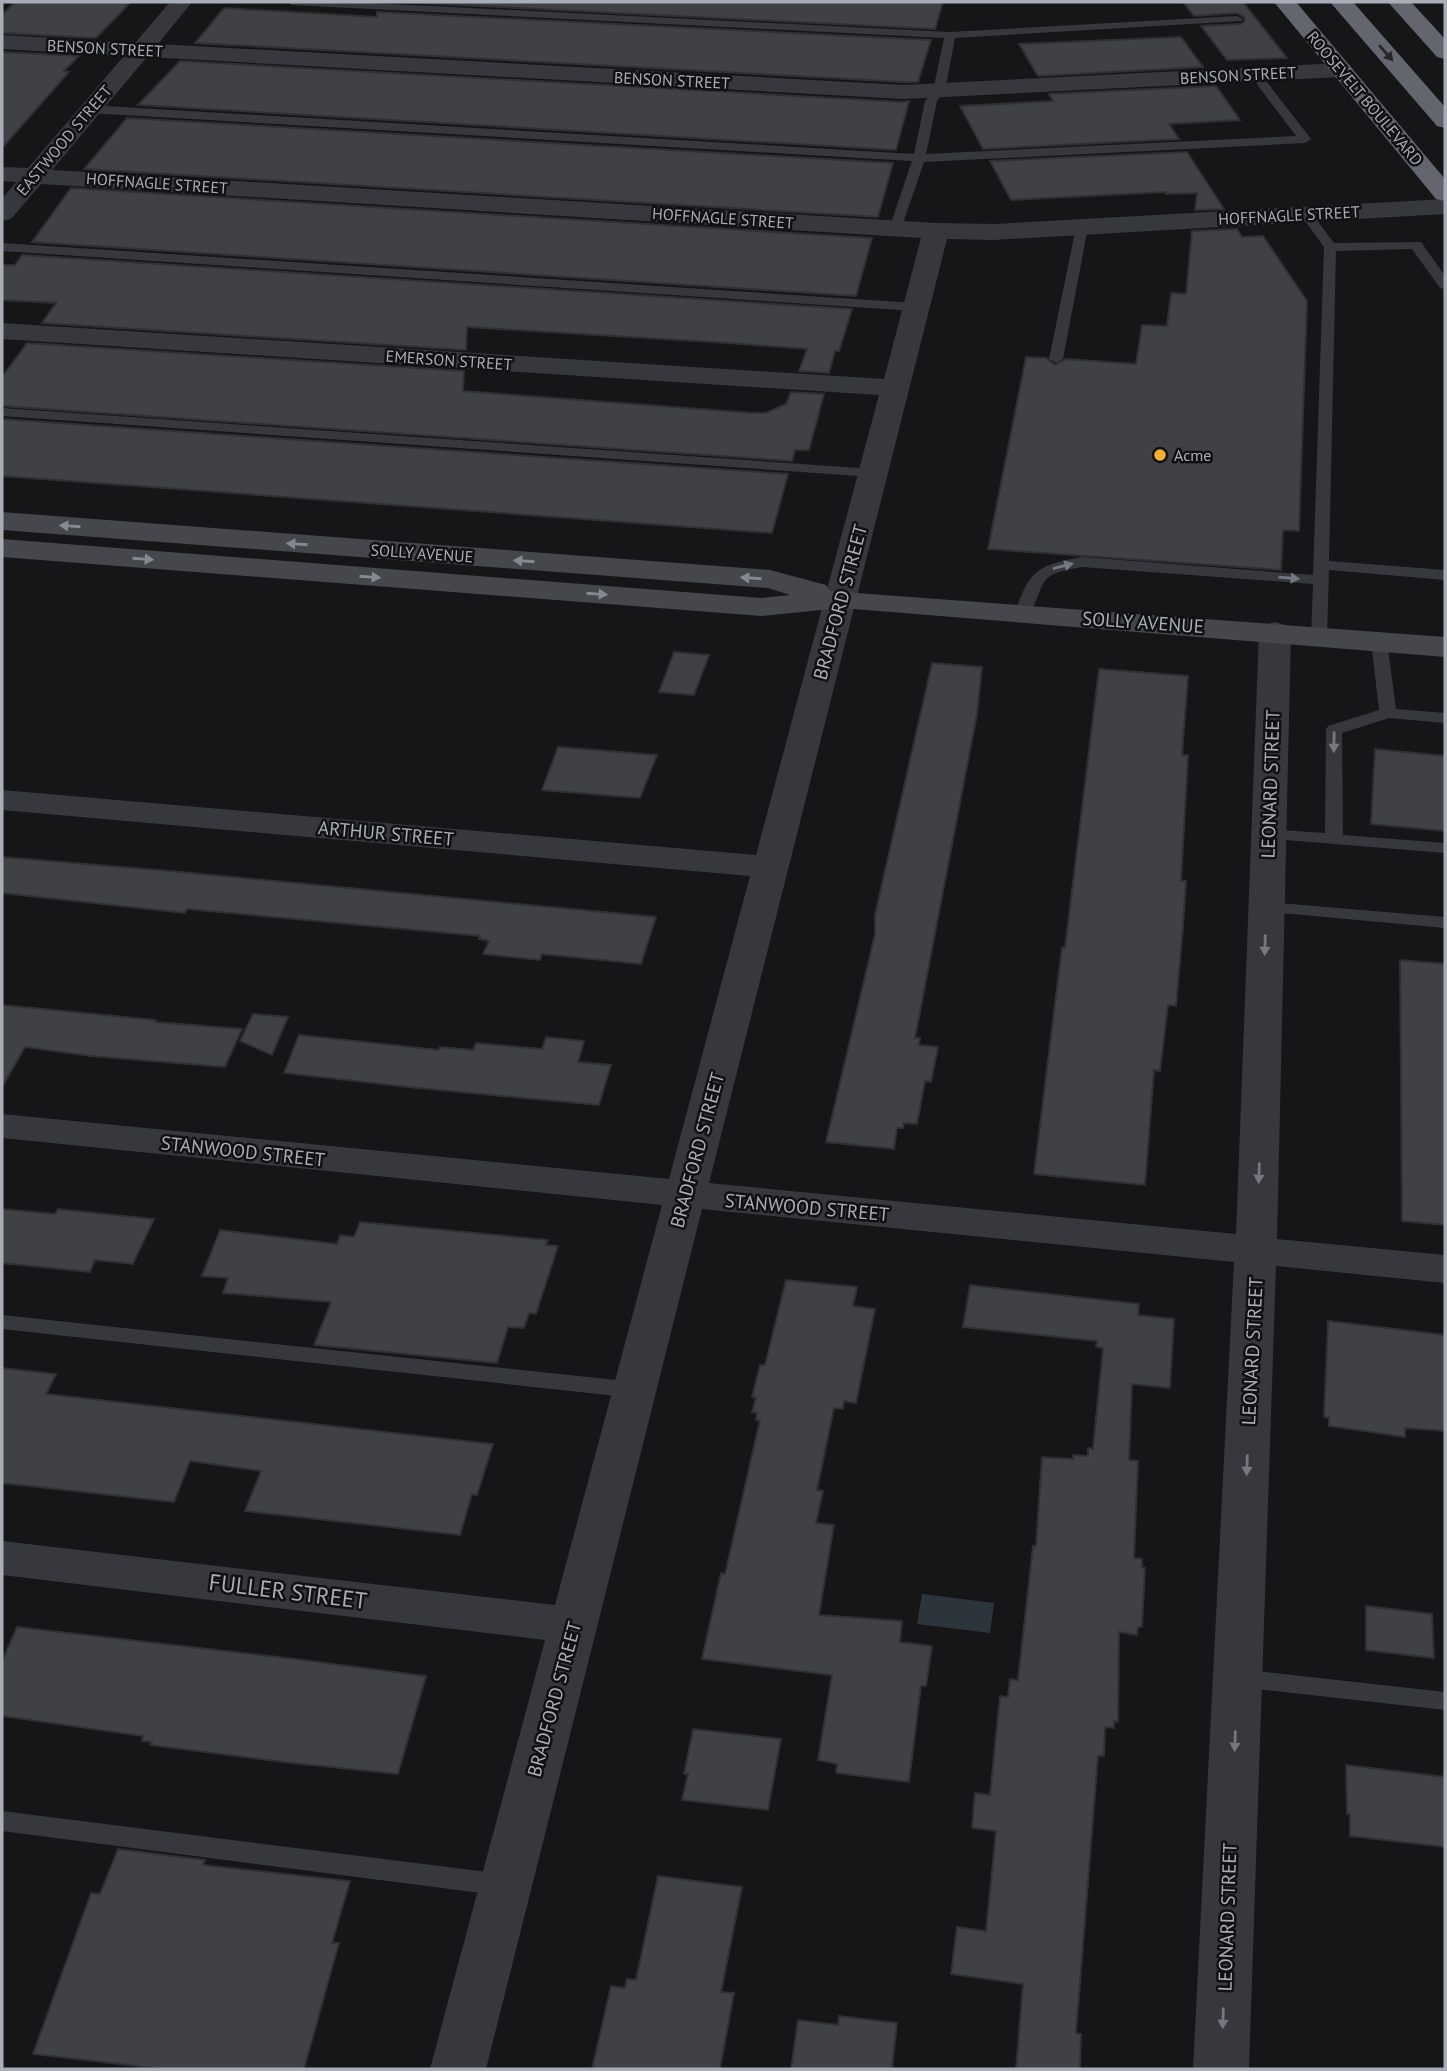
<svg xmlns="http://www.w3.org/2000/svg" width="1447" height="2071" viewBox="0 0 1447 2071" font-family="'PT Sans',sans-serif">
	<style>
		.water { fill: #2c353c }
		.building { fill: #404145; stroke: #303034; stroke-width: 2 }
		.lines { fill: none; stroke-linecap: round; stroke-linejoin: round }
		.lane { fill: #37383d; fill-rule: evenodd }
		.street { fill: #37383d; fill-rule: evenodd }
		.secondary { fill: #45474d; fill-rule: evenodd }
		.highway { fill: #63666e; fill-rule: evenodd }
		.oneway { fill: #26262a }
		.oneway2 { fill: #858993 }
		.oneway3 { fill: #757881 }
		.poi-dot { fill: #f2b134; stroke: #111113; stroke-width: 2.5 }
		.labels { text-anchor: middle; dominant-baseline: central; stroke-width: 5; stroke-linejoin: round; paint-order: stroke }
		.far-street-label { font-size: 16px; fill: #a8adb8; stroke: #111113 }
		.far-poi-label { font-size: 16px; fill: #a8adb8; stroke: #111113; text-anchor: start }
		.street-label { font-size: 19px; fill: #a8adb8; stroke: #111113 }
		.near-street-label { font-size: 23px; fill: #a8adb8; stroke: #111113 }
	</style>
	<rect width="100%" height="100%" fill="#161618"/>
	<polygon class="water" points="922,1594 994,1603 990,1633 917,1624"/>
	<g class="building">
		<polygon points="15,2 131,2 96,38 2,33 2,15"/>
		<polygon points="399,2 943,2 935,29"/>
		<polygon points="1183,2 1243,2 1287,58 1227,60 1201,26 1241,24 1245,21 1244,17 1237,13 1194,16"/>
		<polygon points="224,8 377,17 377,12 931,40 918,82 903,82 195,43"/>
		<polygon points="1181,37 1203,67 1038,76 1019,44"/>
		<polygon points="2,52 79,56 64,71 69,72 2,148"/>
		<polygon points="180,61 903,102 909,101 896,150 138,105"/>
		<polygon points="1216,86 1240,120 1169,124 1179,139 983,149 960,106 1053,101 1049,94"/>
		<polygon points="127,118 893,163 878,217 84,169"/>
		<polygon points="1187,152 1224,209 1195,210 1197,193 1167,194 1165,192 1011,200 990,161"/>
		<polygon points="71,188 872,238 856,296 32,242"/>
		<polygon points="1237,229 1242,237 1263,236 1307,301 1299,531 1283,530 1281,570 988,549 1026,357 1046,358 1055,365 1066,359 1136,364 1142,325 1167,326 1171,293 1186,294 1192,231"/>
		<polygon points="22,255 852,309 839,351 835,351 829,373 799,371 807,349 729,343 467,327 466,350 42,323 56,303 2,300 2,265 15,265"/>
		<polygon points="27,343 464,371 463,391 753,413 766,413 786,404 791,392 824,394 809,450 795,450 792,461 2,406 2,377"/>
		<polygon points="2,419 788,474 772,533 2,476"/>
		<polygon points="674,652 709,655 694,695 659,692"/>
		<polygon points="932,663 982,667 977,714 915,1038 920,1038 919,1045 938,1047 931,1082 925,1081 917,1124 904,1123 903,1128 897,1128 894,1149 826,1142 875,934 875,915"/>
		<polygon points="1099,669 1188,676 1182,755 1188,755 1181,881 1186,881 1183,927 1176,1006 1168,1005 1160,1071 1154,1070 1145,1185 1034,1174 1062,947 1065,948"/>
		<polygon points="558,747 657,755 640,798 542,790"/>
		<polygon points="1375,749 1445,756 1445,831 1371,824"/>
		<polygon points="2,857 170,871 656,917 641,964 542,954 540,960 483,954 489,941 479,939 480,936 187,909 185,913 2,893"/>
		<polygon points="1400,960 1445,964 1445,1225 1402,1221"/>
		<polygon points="2,1005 156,1020 155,1022 242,1029 225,1067 91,1056 25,1047 2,1087"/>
		<polygon points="253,1014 288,1017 272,1055 240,1041"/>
		<polygon points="299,1035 439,1050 440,1047 473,1050 476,1043 542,1049 546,1037 584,1041 578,1062 611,1065 599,1105 418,1088 284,1073"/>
		<polygon points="2,1209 55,1214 58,1209 154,1219 133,1264 95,1260 90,1272 2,1263"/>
		<polygon points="360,1222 548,1240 546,1245 558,1246 536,1314 529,1313 524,1328 508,1327 497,1363 314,1345 331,1302 223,1293 228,1278 202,1276 220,1230 337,1244 340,1235 354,1237"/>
		<polygon points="786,1280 857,1287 853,1306 875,1309 856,1403 844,1401 843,1409 834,1408 817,1490 823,1491 816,1523 834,1525 819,1615 902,1621 900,1642 932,1646 926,1686 921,1686 909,1782 836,1773 837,1764 818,1760 832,1675 702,1659 721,1573 725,1574 760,1420 756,1420 757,1413 752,1412 756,1398 752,1397 760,1365 765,1365"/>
		<polygon points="970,1285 1139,1304 1138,1315 1174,1319 1170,1388 1132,1384 1129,1460 1138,1461 1134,1558 1142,1559 1142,1567 1145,1568 1142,1627 1138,1627 1137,1635 1119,1632 1118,1722 1114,1721 1114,1728 1105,1727 1104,1756 1098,1756 1076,2033 1081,2034 1080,2069 1016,2069 1023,1984 951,1974 957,1927 986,1931 996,1831 972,1828 975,1793 990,1795 1000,1696 1008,1697 1010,1679 1018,1680 1033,1546 1036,1546 1042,1457 1073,1459 1073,1455 1088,1456 1088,1448 1093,1449 1103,1348 1096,1347 1097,1341 963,1327"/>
		<polygon points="1328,1321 1445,1335 1445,1431 1405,1428 1405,1437 1329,1426 1329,1418 1324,1417"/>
		<polygon points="2,1368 56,1374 46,1394 493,1444 477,1495 472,1494 460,1535 245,1511 261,1471 190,1461 174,1502 2,1483"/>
		<polygon points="1366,1606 1432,1614 1434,1658 1366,1650"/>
		<polygon points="17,1627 295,1659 426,1676 398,1774 292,1763 150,1745 152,1742 142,1741 143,1736 2,1716 2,1661"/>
		<polygon points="693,1729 781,1739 768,1810 682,1800 688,1774 684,1774"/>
		<polygon points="1346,1765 1445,1777 1445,1847 1350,1836 1350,1814 1347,1814"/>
		<polygon points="118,1849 205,1860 203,1865 350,1881 332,1943 339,1943 304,2069 162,2069 33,2054 91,1893 100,1894"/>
		<polygon points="658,1876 742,1887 721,1992 734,1993 720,2069 592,2069 611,1986 625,1988 627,1979 636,1980"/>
		<polygon points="839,2016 897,2023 892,2069 791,2069 798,2020 838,2025"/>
	</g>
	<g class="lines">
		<g class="lane">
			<polygon points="287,2 352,2 950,32 1237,16 1243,19 1241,21 955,38 945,91 937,101 926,154 1296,136 1250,75 1256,72 1260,73 1311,139 1305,143 924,162 901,229 895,233 889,229 912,161 88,113 82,109 88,105 914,154 925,101 933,91 944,38 292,5"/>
			<path d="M 1306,210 L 1310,211 L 1334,243 L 1421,242 L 1445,276 L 1445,289 L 1440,288 L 1412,249 L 1336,251 L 1329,561 L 1445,570 L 1445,580 L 1329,570 L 1327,636 L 1319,641 L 1311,636 L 1313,584 L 1082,567 C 1034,575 1048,581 1029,616 L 1017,616 L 1015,613 C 1029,570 1038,565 1082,557 L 1313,575 L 1324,247 L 1300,214 Z"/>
			<polygon points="1082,223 1088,227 1063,359 1056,363 1049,359 1076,227"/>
			<polygon points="2,243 916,303 923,307 916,311 2,251"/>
			<polygon points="2,408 873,469 880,473 873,477 2,416"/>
			<polygon points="1379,636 1387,641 1396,709 1445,713 1445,723 1389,718 1342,733 1343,835 1445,843 1445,853 1262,838 1259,834 1268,829 1325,833 1326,730 1328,726 1379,710 1371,641"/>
			<polygon points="1266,902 1445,917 1445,928 1260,911 1257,907 1260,903"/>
			<polygon points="2,1315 635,1382 643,1385 646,1390 643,1395 635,1398 2,1329"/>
			<polygon points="1238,1669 1445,1692 1445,1710 1238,1687 1229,1685 1226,1678 1229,1671"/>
			<polygon points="2,1811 504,1874 513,1877 517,1885 513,1893 504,1896 2,1831"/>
		</g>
		<polygon class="street" points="170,2 192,2 158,44 903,85 1342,63 1350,65 1353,70 1350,75 1342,77 903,99 147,57 52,170 936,223 994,224 1445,199 1445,214 994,240 947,239 709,1183 1236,1234 1259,632 1264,625 1275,622 1286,625 1291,632 1277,1239 1445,1255 1445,1283 1276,1266 1249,2069 1193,2069 1234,1262 702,1209 486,2069 430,2069 545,1640 2,1575 2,1541 555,1605 662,1205 2,1138 2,1114 669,1179 750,876 2,810 2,790 756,855 879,395 2,339 2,323 884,379 921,238 41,184 11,219 2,221 2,199 16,182 2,181 2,167 28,168 124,56 2,49 2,35 135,43"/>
		<polygon class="secondary" points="2,512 770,570 826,585 830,591 1445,637 1445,657 841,608 761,616 2,557 2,539 761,598 790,595 768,588 2,530"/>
		<g class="highway">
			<polygon points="1274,2 1296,2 1445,179 1445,201 1436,199"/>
			<polygon points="1330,2 1353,2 1445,107 1445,128 1437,126"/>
			<polygon points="1388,2 1411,2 1445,39 1445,59 1437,57"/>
		</g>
	</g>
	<defs><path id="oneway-solid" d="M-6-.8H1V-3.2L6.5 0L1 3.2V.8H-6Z" transform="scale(1.75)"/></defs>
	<use class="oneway" href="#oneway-solid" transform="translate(1386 53) rotate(49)"/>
	<g class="oneway2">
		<use href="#oneway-solid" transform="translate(70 526) rotate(-176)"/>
		<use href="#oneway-solid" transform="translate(297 544) rotate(-176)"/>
		<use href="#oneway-solid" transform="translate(143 559) rotate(4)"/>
		<use href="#oneway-solid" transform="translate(524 561) rotate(-176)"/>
		<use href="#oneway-solid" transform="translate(370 577) rotate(4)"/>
		<use href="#oneway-solid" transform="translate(751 578) rotate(-176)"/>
		<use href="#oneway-solid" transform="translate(597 594) rotate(4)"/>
	</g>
	<g class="oneway3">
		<use href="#oneway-solid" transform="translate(1063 566) rotate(-14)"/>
		<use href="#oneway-solid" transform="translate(1289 578) rotate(5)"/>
		<use href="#oneway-solid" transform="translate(1334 742) rotate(91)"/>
		<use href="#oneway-solid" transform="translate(1265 945) rotate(92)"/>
		<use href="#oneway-solid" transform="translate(1259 1173) rotate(92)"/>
		<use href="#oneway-solid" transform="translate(1247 1465) rotate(92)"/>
		<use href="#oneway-solid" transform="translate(1235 1741) rotate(92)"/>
		<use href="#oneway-solid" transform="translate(1223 2018) rotate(92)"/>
	</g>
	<circle class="poi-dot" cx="1160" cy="455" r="7"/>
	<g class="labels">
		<g class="far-street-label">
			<text transform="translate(105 48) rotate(3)">BENSON STREET</text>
			<text transform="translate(1238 75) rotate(-3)">BENSON STREET</text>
			<text transform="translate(672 80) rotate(3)">BENSON STREET</text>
			<text transform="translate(1365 98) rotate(50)">ROOSEVELT BOULEVARD</text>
			<text transform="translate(64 140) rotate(-50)">EASTWOOD STREET</text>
			<text transform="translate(157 183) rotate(4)">HOFFNAGLE STREET</text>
			<text transform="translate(1289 215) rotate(-3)">HOFFNAGLE STREET</text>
			<text transform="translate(723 218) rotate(4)">HOFFNAGLE STREET</text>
			<text transform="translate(449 360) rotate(4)">EMERSON STREET</text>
			<text transform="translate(422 553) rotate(4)">SOLLY AVENUE</text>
		</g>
		<g class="far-poi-label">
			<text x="1174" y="455">Acme</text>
		</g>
		<g class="street-label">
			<text transform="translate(840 602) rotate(-75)">BRADFORD STREET</text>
			<text transform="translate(1143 622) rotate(4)">SOLLY AVENUE</text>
			<text transform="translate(1270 784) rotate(-88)">LEONARD STREET</text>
			<text transform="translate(386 833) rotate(5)">ARTHUR STREET</text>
			<text transform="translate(697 1150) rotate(-75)">BRADFORD STREET</text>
			<text transform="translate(243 1151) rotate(6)">STANWOOD STREET</text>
			<text transform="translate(807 1207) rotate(5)">STANWOOD STREET</text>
			<text transform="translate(1252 1351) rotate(-87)">LEONARD STREET</text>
			<text transform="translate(554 1699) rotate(-75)">BRADFORD STREET</text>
			<text transform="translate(1227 1917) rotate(-88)">LEONARD STREET</text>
		</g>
		<g class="near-street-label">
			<text transform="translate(288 1591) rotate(7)">FULLER STREET</text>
		</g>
	</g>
	<rect width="1447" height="2071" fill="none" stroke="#a8adb8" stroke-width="7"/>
</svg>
